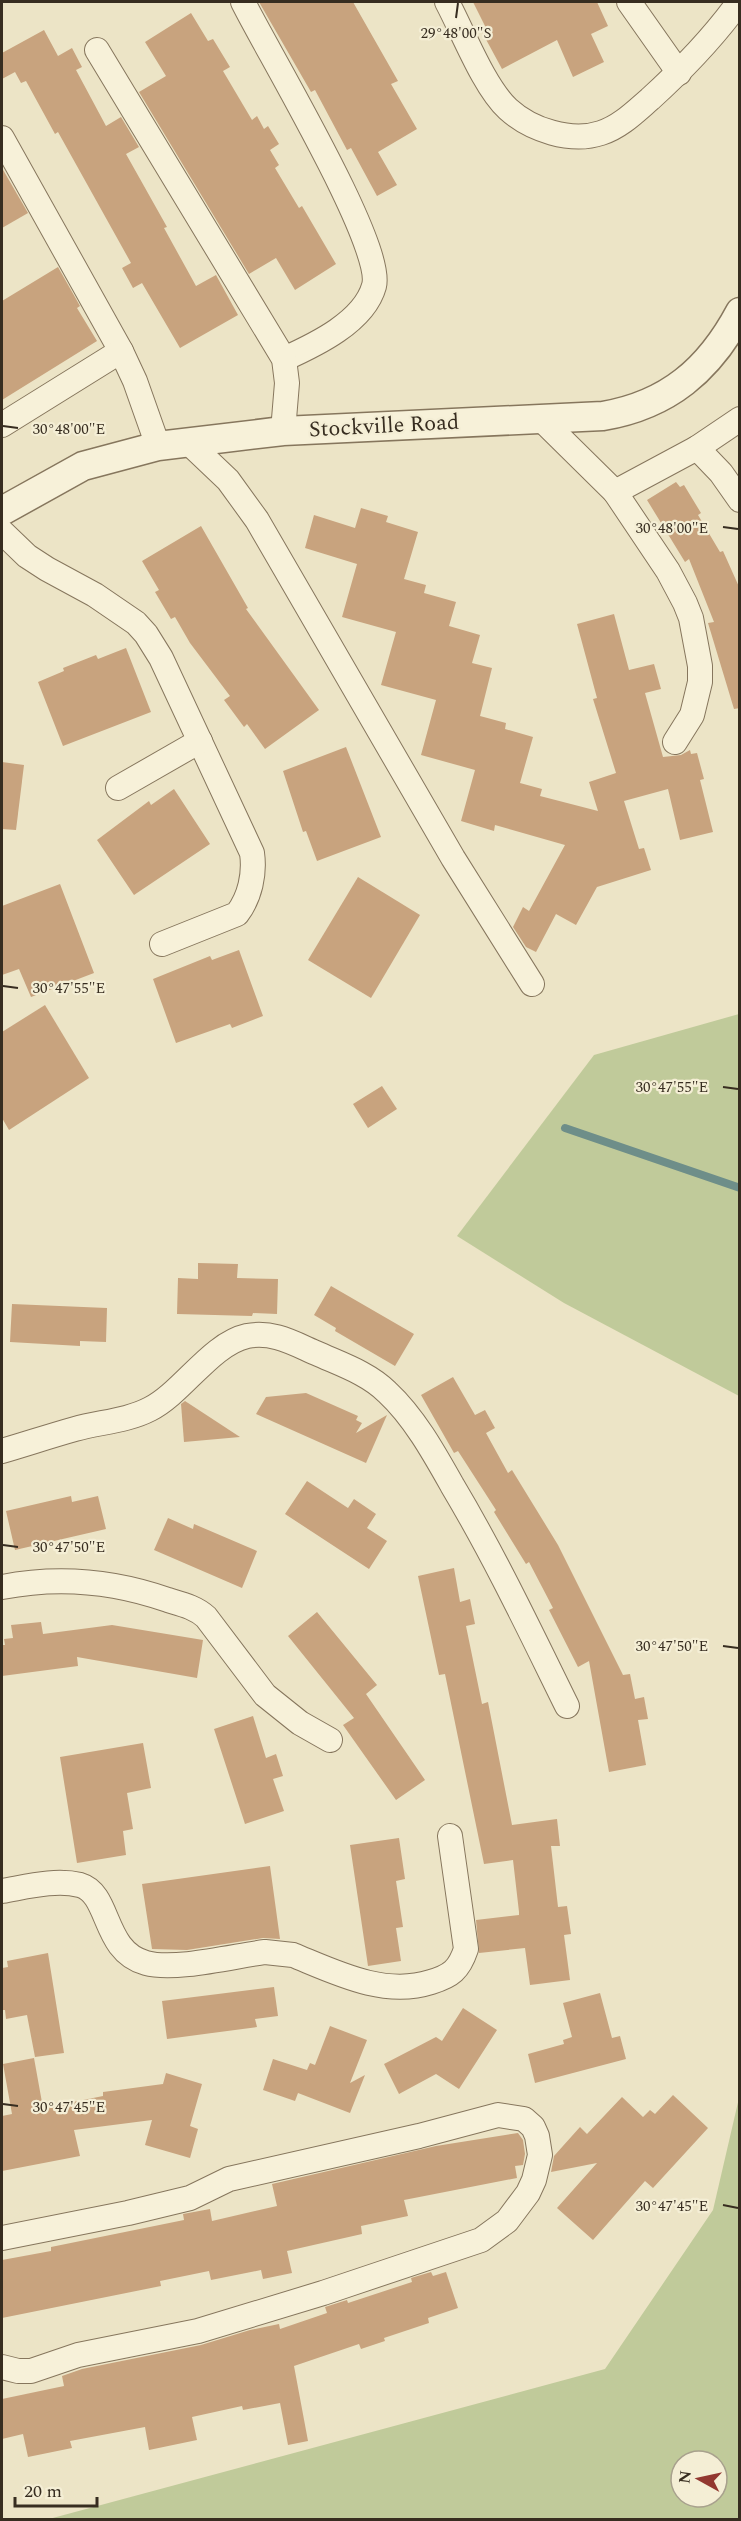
<svg xmlns="http://www.w3.org/2000/svg" width="741" height="2521" viewBox="0 0 741 2521" font-family="Spectral,serif">
	<style>
		.green { fill: #c0ca9a; fill-rule: evenodd }
		.lines { fill: none; stroke-linecap: round; stroke-linejoin: round }
		.stream { stroke: #6e8e89; stroke-width: 8 }
		.building { fill: #c8a37e }
		.minor-casing { stroke: #86765d; stroke-width: 26 }
		.tertiary-casing { stroke: #86765d; stroke-width: 31 }
		.minor { stroke: #f7f1d9; stroke-width: 24 }
		.tertiary { stroke: #f7f1d9; stroke-width: 28 }
		.ticks { fill: none; stroke: #372d20; stroke-width: 2 }
		.labels { text-anchor: middle; dominant-baseline: central; stroke-width: 4.5; stroke-linejoin: round; paint-order: stroke }
		.street-label { font-size: 22px; fill: #372d20; stroke: #f4eed5 }
		.ticks-label { font-size: 15px; text-anchor: middle; fill: #372d20; stroke: #f4eed5; stroke-width: 4.5; stroke-linejoin: round; paint-order: stroke }
	</style>
	<rect width="100%" height="100%" fill="#ece4c6"/>
	<g class="green">
		<polygon points="739,1014 740,1014 739,1396 564,1303 457,1236 594,1055"/>
		<path d="M 739,2098 L 739,2519 L 49,2519 L 605,2369 L 713,2210 ZM 681,2461 L 717,2461 L 717,2497 L 681,2497 Z"/>
	</g>
	<g class="lines">
		<polyline class="stream" points="565,1128 740,1188"/>
	</g>
	<g class="building">
		<polygon points="259,2 353,2 398,81 391,84 417,129 378,152 397,185 377,196 351,148 347,150 315,90 311,92"/>
		<polygon points="473,2 597,2 608,26 591,34 604,62 573,77 557,40 502,69 482,32 487,30"/>
		<polygon points="191,13 208,41 213,39 230,67 223,71 252,120 257,116 264,129 268,126 279,144 270,150 279,165 275,168 299,208 302,206 336,264 295,290 276,258 249,274 139,92 166,76 145,42"/>
		<polygon points="44,30 58,56 72,48 82,67 76,70 106,126 121,117 139,147 126,154 167,227 164,228 196,286 216,275 238,315 180,348 142,283 133,288 122,268 131,263 58,132 55,134 26,81 21,83 15,72 2,79 2,53"/>
		<polygon points="2,168 28,213 2,228"/>
		<polygon points="58,267 80,306 77,308 97,341 2,400 2,301"/>
		<polygon points="676,482 680,487 684,485 701,513 698,515 720,552 723,551 740,589 740,708 734,709 708,623 714,622 689,559 685,562 647,500"/>
		<polygon points="361,508 388,516 386,522 418,532 404,579 426,585 424,593 456,602 449,626 480,635 472,663 492,668 480,716 506,723 505,729 533,737 520,783 542,789 540,796 598,811 589,782 616,773 593,699 597,698 577,624 614,614 629,670 654,664 661,689 645,693 663,757 681,755 690,750 691,754 697,753 704,779 700,780 713,832 680,840 668,789 624,801 639,849 644,848 651,870 597,887 576,925 556,914 536,952 526,947 513,927 523,907 529,911 565,845 495,825 494,831 461,821 475,770 421,755 436,700 381,685 396,632 342,617 357,564 305,548 314,515 355,528"/>
		<polygon points="201,526 248,608 246,609 319,710 265,749 247,724 244,727 224,700 230,696 190,643 175,617 171,619 155,592 159,590 142,561"/>
		<polygon points="126,648 151,712 63,746 38,682 64,671 63,668 96,655 98,659"/>
		<polygon points="346,747 381,837 317,861 306,831 303,832 283,771"/>
		<polygon points="2,762 24,765 16,830 2,829"/>
		<polygon points="174,789 210,844 134,895 97,840 149,801 151,805"/>
		<polygon points="358,877 420,915 371,998 308,960"/>
		<polygon points="60,884 94,973 31,997 19,969 2,975 2,906"/>
		<polygon points="239,950 263,1016 232,1028 230,1024 176,1043 153,979 210,956 212,960"/>
		<polygon points="45,1005 89,1078 9,1130 2,1118 2,1032"/>
		<polygon points="382,1086 397,1109 368,1128 353,1104"/>
		<polygon points="198,1263 238,1264 237,1278 278,1279 277,1314 253,1313 252,1316 177,1314 178,1278 198,1279"/>
		<polygon points="331,1286 414,1334 395,1366 335,1331 336,1328 314,1315"/>
		<polygon points="12,1304 107,1308 106,1342 80,1341 80,1346 10,1342"/>
		<polygon points="453,1377 475,1415 485,1410 495,1428 486,1433 508,1473 512,1470 558,1545 623,1675 630,1674 635,1699 644,1697 648,1719 638,1720 646,1765 609,1772 589,1661 578,1667 549,1610 553,1608 529,1562 526,1564 494,1512 496,1510 458,1451 454,1453 421,1395"/>
		<polygon points="306,1393 358,1416 356,1420 362,1423 356,1433 387,1415 366,1463 256,1414 266,1397"/>
		<polygon points="185,1401 240,1437 184,1442 181,1404"/>
		<polygon points="307,1481 348,1508 354,1499 376,1514 367,1528 387,1541 369,1569 285,1514"/>
		<polygon points="71,1496 72,1502 98,1496 106,1529 15,1550 6,1511"/>
		<polygon points="168,1518 193,1529 194,1524 257,1551 242,1588 154,1550"/>
		<polygon points="454,1568 460,1602 470,1599 475,1624 466,1626 482,1704 488,1702 512,1825 557,1819 560,1846 551,1846 558,1907 567,1906 571,1934 564,1935 570,1980 530,1985 525,1948 479,1953 476,1920 519,1915 519,1912 513,1860 484,1864 445,1674 439,1675 418,1576"/>
		<polygon points="317,1612 377,1685 366,1694 425,1780 396,1800 343,1725 354,1718 288,1636"/>
		<polygon points="41,1622 43,1634 112,1625 203,1640 197,1678 77,1657 78,1666 2,1676 2,1645 5,1645 4,1639 13,1638 11,1625"/>
		<polygon points="253,1716 266,1758 276,1754 283,1776 273,1779 284,1811 245,1824 214,1729"/>
		<polygon points="143,1743 151,1788 127,1793 133,1829 123,1831 126,1855 77,1863 60,1757"/>
		<polygon points="399,1838 405,1879 396,1881 403,1927 396,1928 401,1961 368,1966 350,1845"/>
		<polygon points="270,1866 280,1939 263,1938 187,1950 152,1949 142,1884"/>
		<polygon points="48,1953 64,2053 35,2057 27,2015 6,2019 5,2010 2,2010 2,1968 8,1967 7,1961"/>
		<polygon points="274,1987 278,2016 255,2019 257,2027 167,2039 162,2001"/>
		<polygon points="600,1993 612,2038 620,2036 626,2059 535,2083 528,2054 564,2044 563,2040 572,2037 563,2003"/>
		<polygon points="463,2008 497,2030 459,2089 436,2074 399,2094 384,2064 436,2037 442,2041"/>
		<polygon points="330,2026 367,2040 350,2083 365,2075 350,2113 298,2093 295,2101 263,2090 273,2059 307,2070 310,2063 315,2065"/>
		<polygon points="34,2058 43,2108 103,2096 103,2092 163,2084 166,2073 202,2084 190,2126 198,2129 190,2158 145,2145 152,2120 74,2130 80,2156 2,2171 2,2116 12,2114 3,2064"/>
		<polygon points="673,2095 708,2128 653,2188 645,2181 593,2240 557,2208 597,2163 551,2172 554,2156 580,2127 587,2134 622,2097 643,2117 650,2110 655,2114"/>
		<polygon points="518,2133 523,2140 525,2154 523,2165 515,2166 517,2178 404,2200 408,2216 361,2226 362,2234 287,2251 292,2273 263,2279 261,2270 211,2280 209,2271 160,2281 161,2286 2,2318 2,2260 51,2251 51,2247 184,2220 183,2214 210,2209 212,2221 277,2206 272,2184 436,2146"/>
		<polygon points="431,2272 433,2276 446,2272 458,2308 428,2318 429,2323 384,2338 385,2341 361,2349 359,2344 294,2366 308,2441 288,2445 280,2403 243,2410 242,2406 192,2417 197,2440 149,2450 145,2427 70,2441 72,2448 28,2457 23,2434 2,2439 2,2399 64,2386 62,2376 82,2369 201,2345 250,2330 279,2324 280,2329 327,2313 325,2307 347,2300 348,2303 412,2282 411,2278"/>
	</g>
	<g class="lines">
		<g class="minor-casing">
			<g id="minor">
				<path d="M 243,2 C 266,49 385,246 374,286 C 364,322 315,345 284,359"/>
				<path d="M 447,2 C 463,32 484,87 508,109 C 531,130 571,143 601,133 C 620,127 635,112 650,99 C 683,69 713,38 739,2"/>
				<polyline points="629,2 679,73"/>
				<polyline points="97,50 284,359 287,383 283,431"/>
				<polyline points="2,138 121,351 135,381 158,446"/>
				<polyline points="541,419 615,492 697,448 740,419"/>
				<polyline points="2,425 121,351"/>
				<polyline points="188,442 228,480 257,520 453,858 532,984"/>
				<polyline points="697,448 721,473 740,500"/>
				<polyline points="615,492 668,571 685,603 691,618 700,666 700,682 692,715 675,742"/>
				<path d="M 2,532 L 27,556 L 47,569 L 95,595 L 136,623 L 146,634 L 161,658 L 252,853 C 255,874 250,897 237,914 L 162,944"/>
				<polyline points="118,788 200,741"/>
				<path d="M 2,1451 C 26,1444 50,1436 75,1429 C 100,1422 127,1421 150,1409 C 182,1393 211,1344 247,1336 C 273,1331 293,1343 316,1353 C 340,1364 368,1373 387,1392 C 414,1417 434,1453 452,1485 C 495,1557 530,1631 567,1706"/>
				<path d="M 2,1587 C 58,1576 114,1581 168,1600 C 181,1604 195,1607 206,1617 L 265,1695 L 300,1723 L 330,1740"/>
				<path d="M 2,1891 C 26,1887 55,1879 80,1885 C 111,1894 102,1951 146,1963 C 175,1971 234,1956 265,1952 L 293,1955 C 337,1973 384,1997 431,1982 C 451,1976 459,1970 466,1949 L 450,1836"/>
				<polyline points="2,2238 128,2213 190,2198 229,2179 419,2136 498,2115 524,2119 533,2127 537,2136 540,2155 534,2180 528,2193 507,2221 481,2240 323,2293 198,2331 78,2355 31,2371 18,2371 2,2367"/>
			</g>
		</g>
		<g class="tertiary-casing">
			<path id="tertiary" d="M 2,511 L 83,466 L 158,446 L 283,431 L 603,416 C 668,405 709,370 740,312"/>
		</g>
		<use href="#minor" class="minor"/>
		<use href="#tertiary" class="tertiary"/>
	</g>
	<path class="ticks" d="M 456,18 L 458,3M 3,426 L 18,428M 723,527 L 738,529M 3,986 L 18,988M 723,1087 L 738,1089M 3,1545 L 18,1547M 723,1646 L 738,1648M 3,2104 L 18,2106M 723,2205 L 738,2208"/>
	<g class="labels">
		<g class="street-label">
			<text transform="translate(384 426) rotate(-3)">Stockville Road</text>
		</g>
	</g>
	<g class="ticks-label">
		<text x="456" y="38">29°48'00"S</text>
		<text x="69" y="434">30°48'00"E</text>
		<text x="672" y="533">30°48'00"E</text>
		<text x="69" y="993">30°47'55"E</text>
		<text x="672" y="1092">30°47'55"E</text>
		<text x="69" y="1552">30°47'50"E</text>
		<text x="672" y="1651">30°47'50"E</text>
		<text x="69" y="2112">30°47'45"E</text>
		<text x="672" y="2211">30°47'45"E</text>
	</g>
	<rect width="741" height="2521" fill="none" stroke="#372d20" stroke-width="6"/>
	<g transform="translate(699 2479) rotate(278)"><circle r="28" fill="#f4eed5" stroke="#a8a18d" stroke-width="1.5"/>
	<path d="M0-4.5L10 22L0 15L-10 22Z" fill="#923830"/>
	<text y="-9" font-size="16" font-weight="bold" text-anchor="middle" fill="#372d20">N</text>
	</g>
	<path d="M15 2497v9h82v-9" fill="none" stroke="#372d20" stroke-width="3"/>
	<text x="24" y="2497" font-size="18" fill="#372d20" stroke="#f4eed5" stroke-width="4.5" paint-order="stroke">20 m</text>
</svg>
